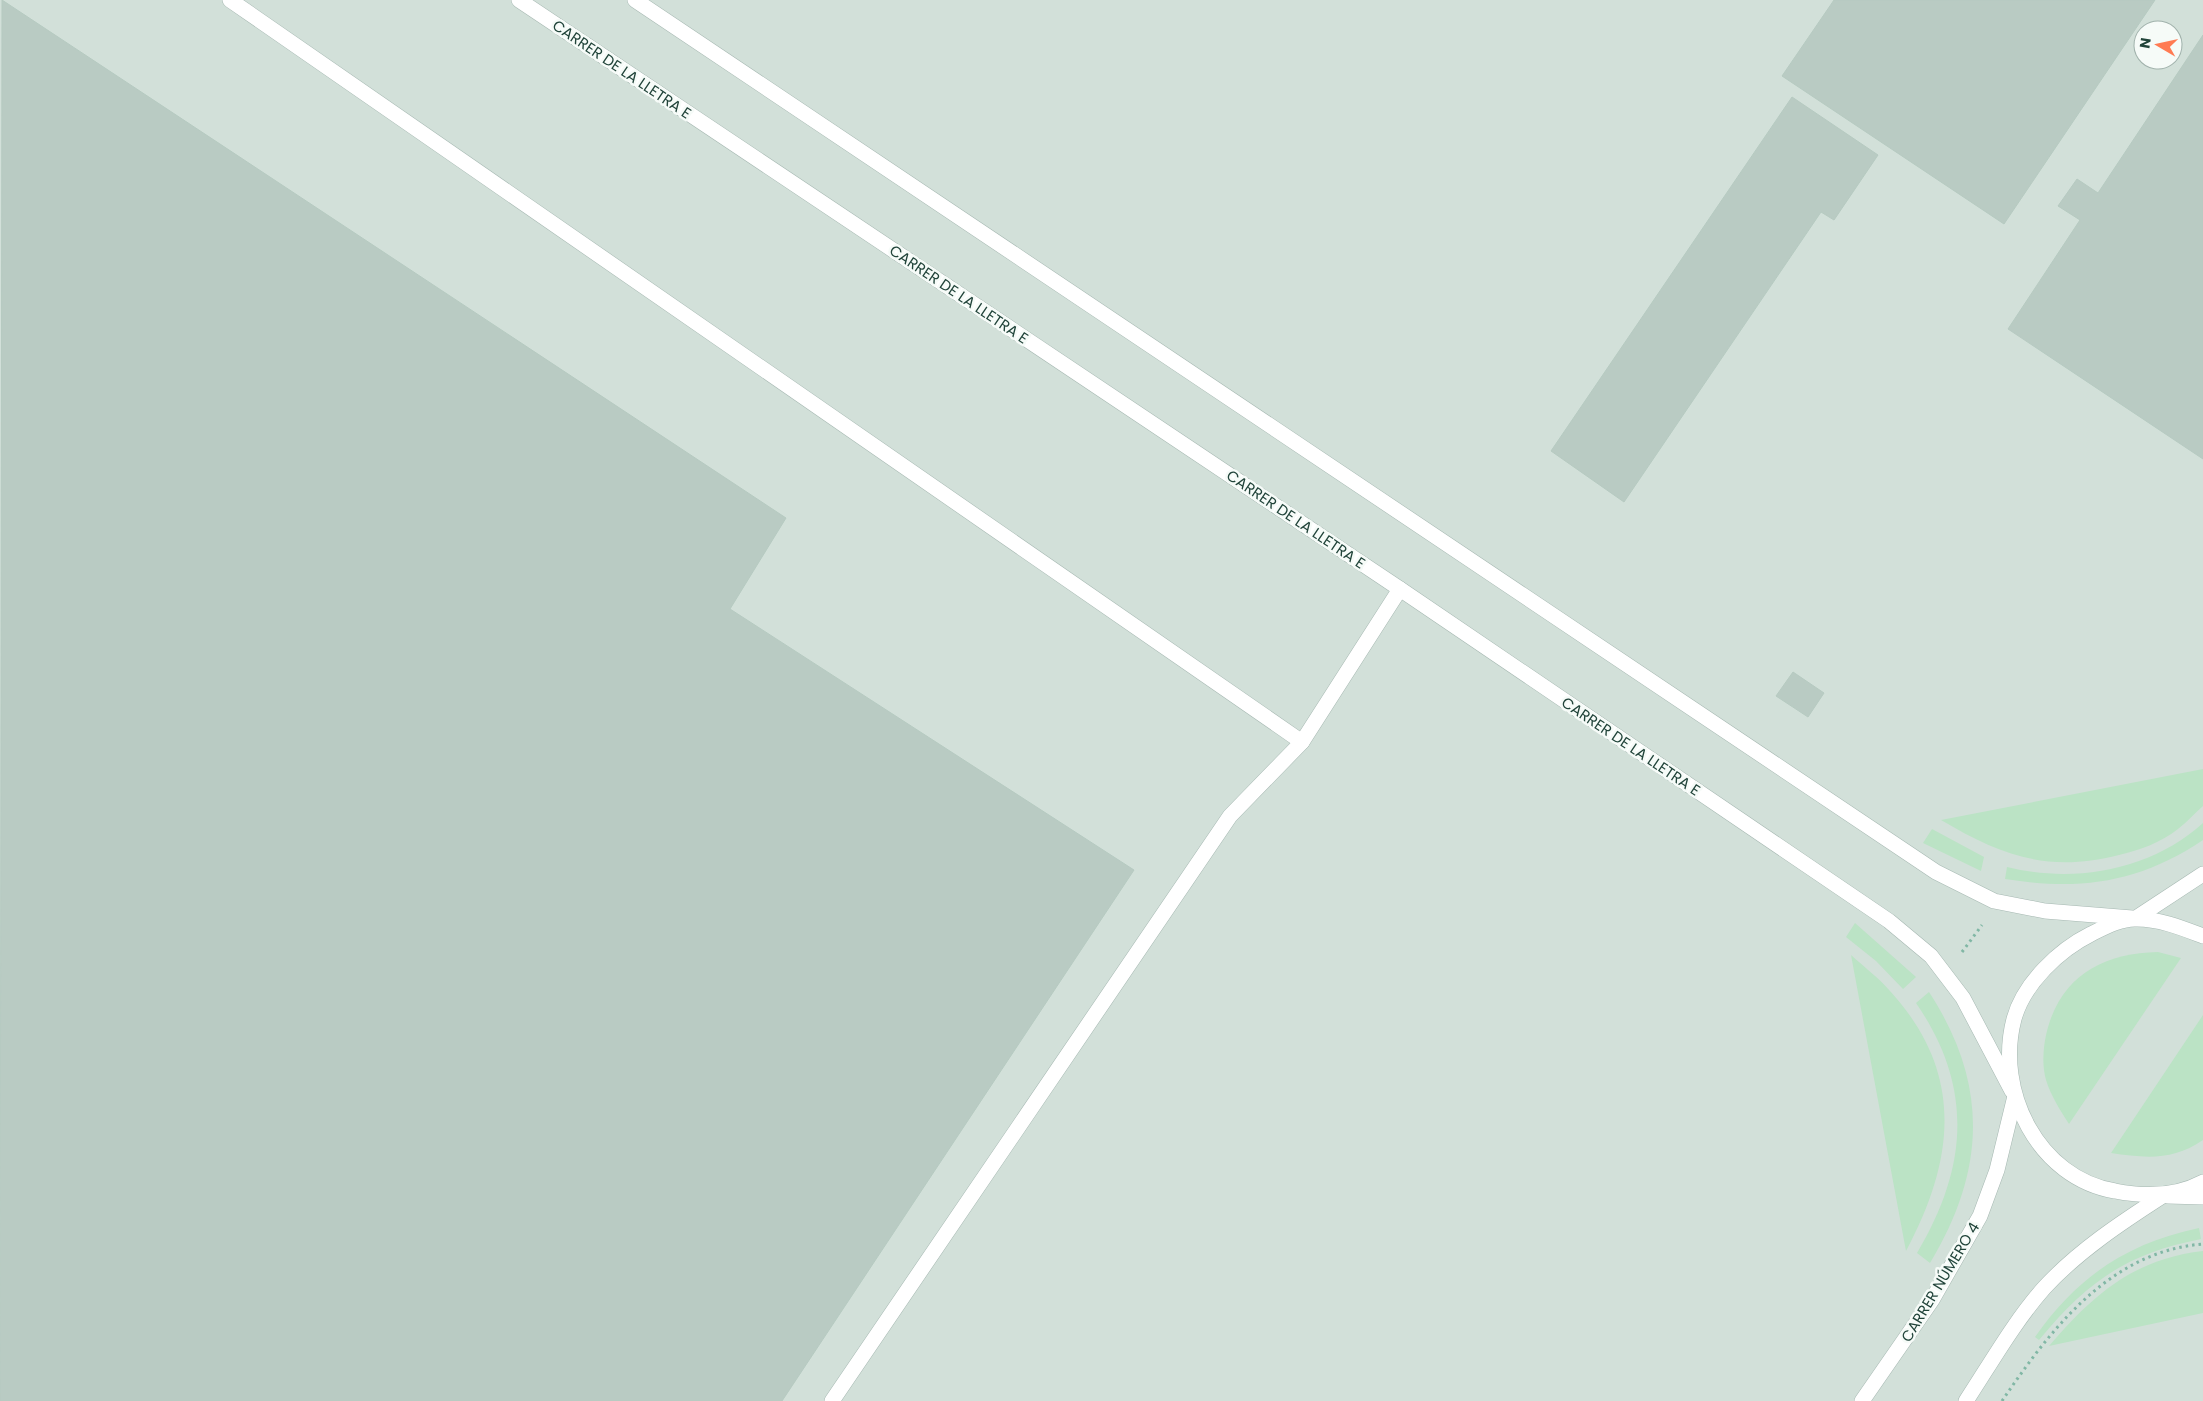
<svg xmlns="http://www.w3.org/2000/svg" width="2203" height="1401" viewBox="0 0 2203 1401" font-family="Poppins,sans-serif">
	<style>
		.built { fill: #d2e0d9; fill-rule: evenodd }
		.green { fill: #bbe3c5 }
		.building { fill: #b9cbc3; stroke: #b6cac1 }
		.lines { fill: none; stroke-linecap: round; stroke-linejoin: round }
		.service-casing { stroke: #a6b8b2; stroke-width: 16 }
		.minor-casing { stroke: #a6b8b2; stroke-width: 16 }
		.tertiary-casing { stroke: #a6b8b2; stroke-width: 16 }
		.path { stroke: #81b7a5; stroke-width: 3; stroke-dasharray: 2.5 4; stroke-linecap: butt }
		.service { stroke: #fff; stroke-width: 15 }
		.minor { stroke: #fff; stroke-width: 15 }
		.tertiary { stroke: #fff; stroke-width: 15 }
		.labels { text-anchor: middle; dominant-baseline: central; stroke-width: 5; stroke-linejoin: round; paint-order: stroke }
		.street-label { font-size: 15px; fill: #21443a; stroke: #f6fbf8 }
	</style>
	<rect width="100%" height="100%" fill="#e4efea"/>
	<path class="built" d="M 0,0 L 2203,0 L 2203,1401 L 0,1401 ZM 2143,30 L 2173,30 L 2173,60 L 2143,60 Z"/>
	<g class="green">
		<path d="M 2203,769 L 2203,806 C 2195,813 2187,822 2178,829 C 2160,843 2140,850 2119,855 C 2048,873 2002,856 1941,820 Z"/>
		<path d="M 2203,823 L 2203,840 C 2139,883 2080,891 2005,879 L 2007,867 C 2075,884 2151,870 2203,823 Z"/>
		<polygon points="1932,829 1984,857 1981,871 1923,843"/>
		<polygon points="1855,923 1916,977 1903,989 1876,961 1846,937"/>
		<path d="M 2158,952 L 2181,958 L 2069,1124 C 2060,1110 2051,1096 2046,1080 C 2042,1066 2043,1049 2046,1035 C 2059,977 2102,953 2158,952 Z"/>
		<path d="M 1851,955 C 1864,967 1879,978 1890,991 C 1965,1073 1955,1159 1906,1251 Z"/>
		<path d="M 1929,992 C 1989,1084 1986,1170 1930,1263 L 1917,1253 C 1968,1167 1974,1087 1916,1003 Z"/>
		<path d="M 2203,1015 L 2203,1140 C 2173,1161 2145,1158 2111,1153 Z"/>
		<path d="M 2199,1228 L 2201,1239 C 2126,1254 2088,1281 2039,1340 L 2035,1337 C 2077,1277 2127,1243 2199,1228 Z"/>
		<path d="M 2203,1251 L 2203,1313 L 2049,1346 C 2093,1295 2133,1259 2203,1251 Z"/>
	</g>
	<g class="building">
		<polygon points="2,0 786,518 730,609 1134,870 782,1401 0,1401"/>
		<polygon points="1834,0 2155,0 2004,224 1782,76"/>
		<polygon points="2203,35 2203,459 2008,329 2080,220 2058,206 2077,179 2098,193"/>
		<polygon points="1792,97 1878,155 1834,220 1821,212 1624,502 1551,451"/>
		<polygon points="1793,672 1824,693 1808,717 1776,696"/>
	</g>
	<g class="lines">
		<g class="service-casing">
			<g id="service">
				<polyline points="230,0 1302,742"/>
				<polyline points="832,1401 1230,816 1302,742 1400,589"/>
			</g>
		</g>
		<g class="minor-casing">
			<g id="minor">
				<polyline points="519,0 1400,589 1889,921 1931,956 1963,998 2012,1091"/>
				<polyline points="635,0 1936,872 1994,901 2045,911 2132,918"/>
				<polyline points="2168,1196 2203,1197"/>
			</g>
		</g>
		<g class="tertiary-casing">
			<g id="tertiary">
				<polyline points="2136,918 2203,874"/>
				<path d="M 2203,936 C 2182,928 2160,919 2137,919 C 2122,918 2105,927 2091,934 C 2059,950 2024,983 2014,1019 C 1995,1091 2038,1178 2115,1191 C 2145,1197 2175,1197 2203,1182"/>
				<polyline points="1862,1401 1932,1300 1980,1216 1997,1170 2015,1096"/>
				<path d="M 1966,1401 C 1991,1363 2014,1322 2044,1288 C 2078,1251 2122,1222 2164,1195"/>
			</g>
		</g>
		<g class="path">
			<polyline points="1962,952 1982,925"/>
			<path d="M 2002,1401 C 2050,1330 2110,1251 2203,1244"/>
		</g>
		<use href="#service" class="service"/>
		<use href="#minor" class="minor"/>
		<use href="#tertiary" class="tertiary"/>
	</g>
	<g class="labels">
		<g class="street-label">
			<text transform="translate(622 69) rotate(34)">CARRER DE LA LLETRA E</text>
			<text transform="translate(959 294) rotate(34)">CARRER DE LA LLETRA E</text>
			<text transform="translate(1296 519) rotate(34)">CARRER DE LA LLETRA E</text>
			<text transform="translate(1631 746) rotate(34)">CARRER DE LA LLETRA E</text>
			<text transform="translate(1940 1282) rotate(-59)">CARRER NÚMERO 4</text>
		</g>
	</g>
	<g transform="translate(2158 45) rotate(279)"><circle r="24" fill="#f6fbf8" stroke="#a1b2ac"/>
	<path d="M0-4L9 19L0 12L-9 19Z" fill="#ff7b53"/>
	<text y="-8" font-size="14" font-weight="bold" text-anchor="middle" fill="#21443a">N</text>
	</g>
</svg>
